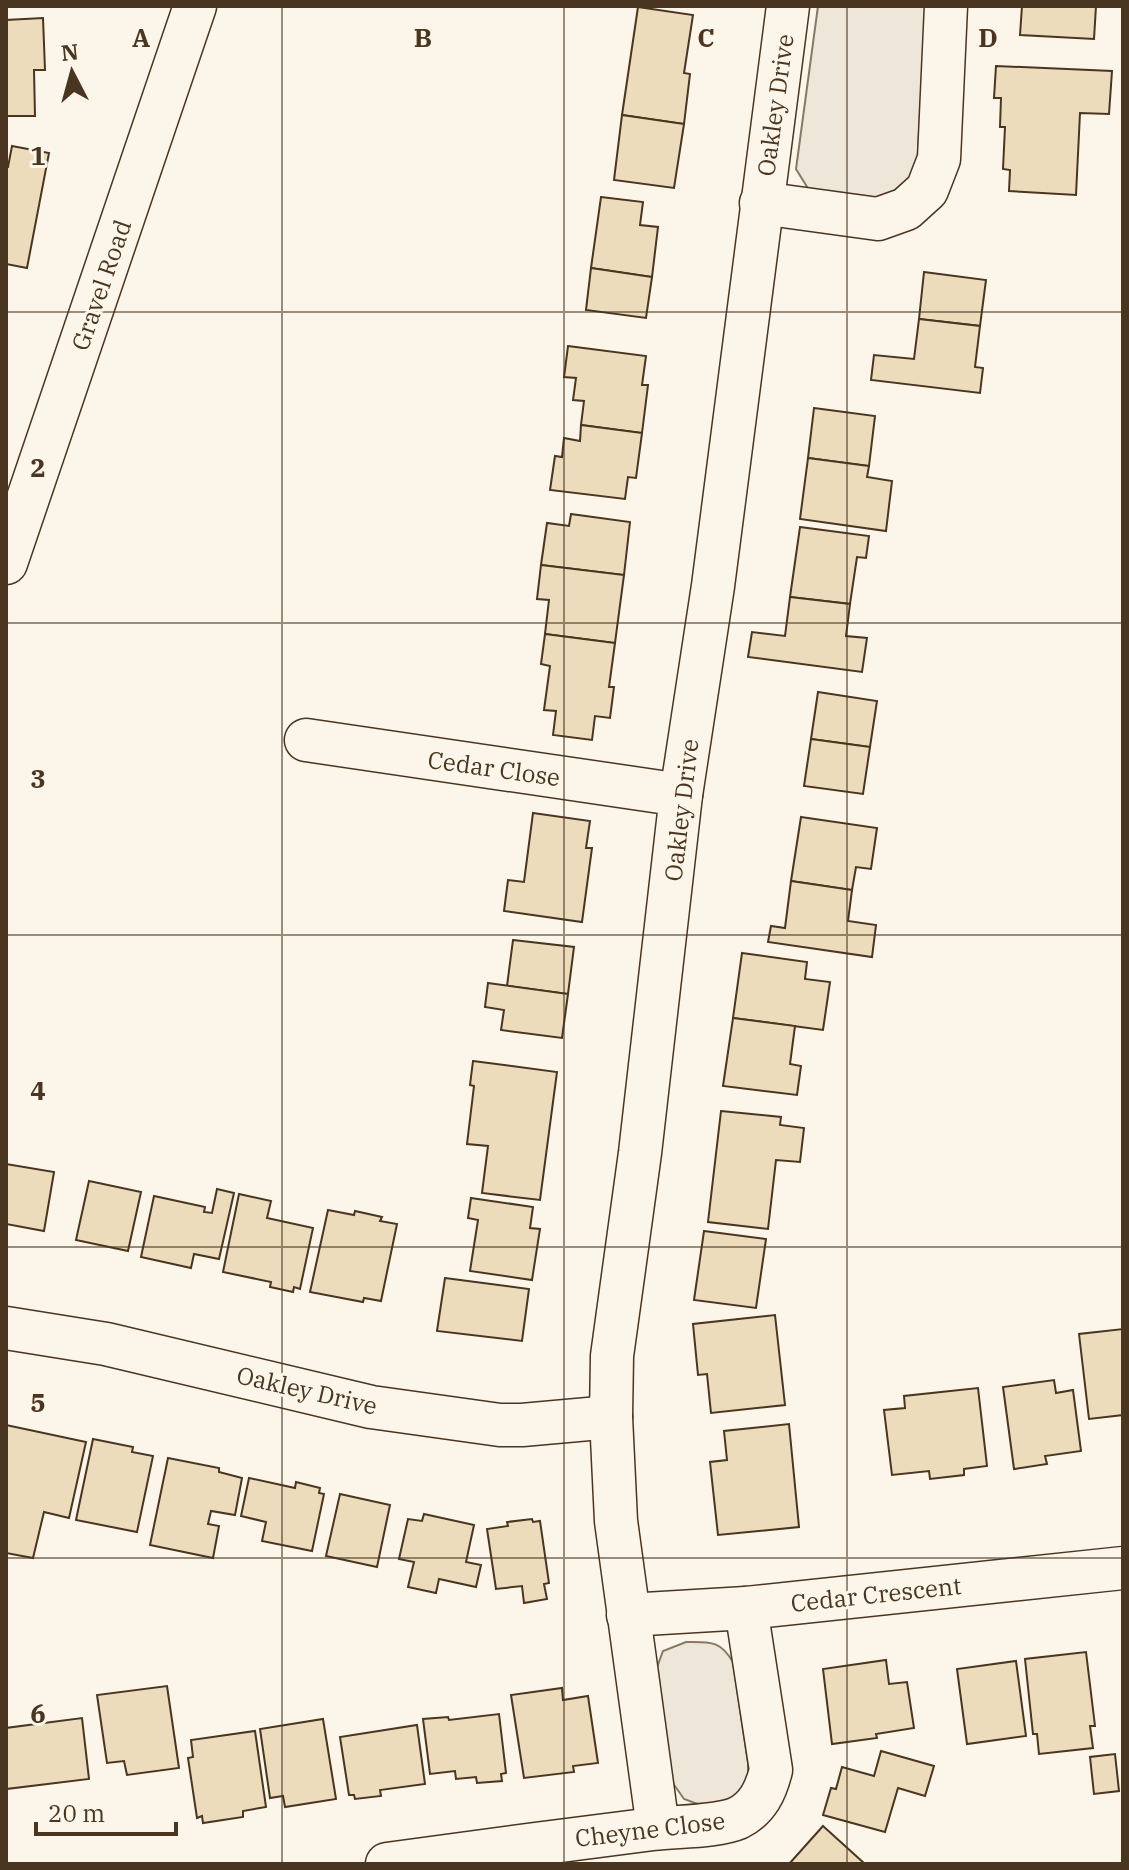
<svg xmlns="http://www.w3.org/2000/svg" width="1129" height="1870" viewBox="0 0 1129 1870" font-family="'IBM Plex Serif',serif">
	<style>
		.green { fill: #ede6d9; stroke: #887966; stroke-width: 2 }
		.building { fill: #ecdcbc; stroke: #4a3520; stroke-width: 2 }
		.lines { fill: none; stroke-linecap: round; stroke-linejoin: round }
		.street-casing { stroke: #4a3520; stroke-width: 45 }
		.street { stroke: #fbf6e9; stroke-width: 42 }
		.grid { fill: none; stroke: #4a3520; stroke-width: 2; stroke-opacity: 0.55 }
		.labels { text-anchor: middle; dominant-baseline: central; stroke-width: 6; stroke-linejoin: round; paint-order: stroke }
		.street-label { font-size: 24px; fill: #4a3520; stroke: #fbf6e9 }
		.grid-label { font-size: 26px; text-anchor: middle; font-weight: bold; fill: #4a3520; stroke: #fbf6e9; stroke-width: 6; stroke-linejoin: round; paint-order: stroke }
	</style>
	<rect width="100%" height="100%" fill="#fbf6e9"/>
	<g class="green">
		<polygon points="818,6 926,6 917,168 905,184 879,200 809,190 796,169"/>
		<path d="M 686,1642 C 710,1642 720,1640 733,1662 L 748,1763 L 748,1779 L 735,1796 L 723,1805 L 703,1806 L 684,1799 L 670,1779 L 656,1670 L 663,1651 Z"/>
	</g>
	<g class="building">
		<polygon points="1022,6 1096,6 1094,39 1020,35"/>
		<polygon points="638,7 693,15 684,73 690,74 684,124 622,115"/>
		<polygon points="43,18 45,70 34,70 35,116 6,116 6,20"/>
		<polygon points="996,66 1112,71 1109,114 1080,113 1076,195 1009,191 1010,170 1003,169 1005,127 1000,127 1001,98 994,98"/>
		<polygon points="622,115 684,124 674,188 614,180"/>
		<polygon points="12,146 49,153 27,268 6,264 6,167 8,167"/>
		<polygon points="601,197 643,202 640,225 658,227 652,277 591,268"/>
		<polygon points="591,268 652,277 646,318 586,310"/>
		<polygon points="924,272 986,280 980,326 919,319"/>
		<polygon points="919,319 980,326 975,367 983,368 980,393 871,380 874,355 914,359"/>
		<polygon points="568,346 646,356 642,385 648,385 642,433 581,425 584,401 573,400 576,378 564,377"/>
		<polygon points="814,408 875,416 869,466 808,458"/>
		<polygon points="581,425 642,433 636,478 628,477 625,499 550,490 555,456 562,457 564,438 580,441"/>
		<polygon points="808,458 869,466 867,477 892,481 886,531 800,519"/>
		<polygon points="571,514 630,522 624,575 541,565 547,523 569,526"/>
		<polygon points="800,527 869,536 866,558 857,557 850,604 790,597"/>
		<polygon points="541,565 624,575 615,643 545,634 549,600 537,599"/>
		<polygon points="790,597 850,604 846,636 867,638 862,672 748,657 752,632 785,636"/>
		<polygon points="545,634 615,643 609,687 614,687 610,718 595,716 592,740 553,735 556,711 544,710 550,666 541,664"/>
		<polygon points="818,692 877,701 870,747 811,739"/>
		<polygon points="811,739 870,747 863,794 804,786"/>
		<polygon points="533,813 590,821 586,848 592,848 582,922 504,911 508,880 524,882"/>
		<polygon points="801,817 877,828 871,869 856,867 852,890 791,881"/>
		<polygon points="791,881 852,890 848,921 876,925 872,957 768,942 771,926 785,928"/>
		<polygon points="513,940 574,947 568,994 507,986"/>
		<polygon points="742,953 807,962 805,979 830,982 823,1030 733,1018"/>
		<polygon points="488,983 568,994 562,1038 501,1030 504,1010 485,1007"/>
		<polygon points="733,1018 795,1026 790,1064 801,1066 797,1095 723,1086"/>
		<polygon points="473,1061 557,1072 540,1200 482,1193 488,1146 467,1144 474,1086 470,1085"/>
		<polygon points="721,1111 781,1117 780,1125 804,1128 800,1162 776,1160 768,1229 708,1222"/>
		<polygon points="6,1164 54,1172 44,1231 6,1224"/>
		<polygon points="89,1181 141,1192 128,1251 76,1240"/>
		<polygon points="217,1189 234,1193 219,1259 194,1254 191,1268 141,1257 154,1196 205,1207 204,1212 212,1213"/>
		<polygon points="239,1194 271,1201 267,1218 313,1228 300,1289 294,1287 293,1292 270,1287 271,1282 223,1272"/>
		<polygon points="471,1198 533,1207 530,1228 540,1229 532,1280 470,1271 478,1220 468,1218"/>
		<polygon points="328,1210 354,1215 355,1211 382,1217 380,1221 397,1224 381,1301 364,1298 363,1302 310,1292"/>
		<polygon points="704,1231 766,1239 756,1308 694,1300"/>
		<polygon points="445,1278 529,1289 522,1341 437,1331"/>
		<polygon points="775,1315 785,1405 711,1413 707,1374 698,1375 693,1324"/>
		<polygon points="1123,1329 1123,1415 1089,1419 1079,1334"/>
		<polygon points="1054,1380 1056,1393 1073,1390 1081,1451 1045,1456 1047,1464 1014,1469 1003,1387"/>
		<polygon points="978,1388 987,1466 964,1469 964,1475 930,1479 929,1471 892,1475 884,1410 905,1408 904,1396"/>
		<polygon points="789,1424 799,1527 718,1535 710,1462 727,1460 724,1431"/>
		<polygon points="6,1425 86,1442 69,1518 44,1512 33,1558 6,1553"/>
		<polygon points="93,1439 133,1447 132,1452 153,1456 137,1532 76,1520"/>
		<polygon points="168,1458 219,1468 219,1472 242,1478 235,1515 211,1511 208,1524 219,1526 213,1558 150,1545"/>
		<polygon points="249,1478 295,1488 296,1482 320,1488 319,1493 324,1494 312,1551 262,1541 266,1522 241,1516"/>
		<polygon points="340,1494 390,1505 377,1567 326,1556"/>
		<polygon points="424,1514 474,1525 466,1562 481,1565 476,1587 439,1579 436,1593 408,1587 414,1562 399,1559 408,1519 422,1521"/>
		<polygon points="532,1519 533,1522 540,1521 549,1583 544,1584 547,1599 524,1603 522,1586 496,1589 487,1529 508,1526 507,1522"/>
		<polygon points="1086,1652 1095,1726 1090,1726 1093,1748 1039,1754 1037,1734 1033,1734 1025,1659"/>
		<polygon points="886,1660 889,1684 907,1682 914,1728 876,1734 877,1738 832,1744 823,1669"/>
		<polygon points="1016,1661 1026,1736 967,1744 957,1669"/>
		<polygon points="167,1686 179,1768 127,1775 124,1761 107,1763 97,1695"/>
		<polygon points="562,1688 563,1700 588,1696 598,1763 573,1766 574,1772 524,1778 511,1695"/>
		<polygon points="499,1714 506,1773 501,1774 502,1781 477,1783 476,1777 456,1779 455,1771 430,1774 423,1719 448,1717 449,1720"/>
		<polygon points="82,1718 89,1779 6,1789 6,1728"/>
		<polygon points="323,1719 336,1799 285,1807 283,1796 270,1798 260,1729"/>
		<polygon points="417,1725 425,1784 380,1790 381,1796 355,1799 354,1795 349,1795 340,1737"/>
		<polygon points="255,1731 266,1807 243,1811 243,1817 203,1823 202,1816 197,1818 188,1758 193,1757 191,1740"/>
		<polygon points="881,1751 934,1766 925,1796 898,1788 885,1832 823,1815 831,1788 836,1789 842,1767 874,1776"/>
		<polygon points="1115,1754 1119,1791 1094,1794 1090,1757"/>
		<polygon points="823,1826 865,1864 789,1864"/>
	</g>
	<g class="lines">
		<g class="street-casing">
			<g id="street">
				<polyline points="761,203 878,219 906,209 927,190 939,159 946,6"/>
				<polyline points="6,563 195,6"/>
				<polyline points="306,740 681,795"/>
				<polyline points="6,1328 106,1344 371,1407 500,1425 522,1425 611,1417"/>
				<polyline points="628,1615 746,1608 1123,1568"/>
				<polyline points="658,1828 616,1521 611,1417 612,1356 640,1153 681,795 713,586 788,6"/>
				<path d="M 387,1864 C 476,1852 564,1840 653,1829 C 677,1826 717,1827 738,1818 C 758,1808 766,1790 771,1770 L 746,1608"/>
			</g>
		</g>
		<use href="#street" class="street"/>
	</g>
	<path class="grid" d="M 282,6 L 282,1864M 564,6 L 564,1864M 847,6 L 847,1864M 6,312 L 1123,312M 6,623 L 1123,623M 6,935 L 1123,935M 6,1247 L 1123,1247M 6,1558 L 1123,1558"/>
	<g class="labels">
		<g class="street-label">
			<text transform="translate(775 105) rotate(-82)">Oakley Drive</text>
			<text transform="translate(101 285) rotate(-71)">Gravel Road</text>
			<text transform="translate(494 768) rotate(8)">Cedar Close</text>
			<text transform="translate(681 810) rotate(-83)">Oakley Drive</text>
			<text transform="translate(307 1390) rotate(13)">Oakley Drive</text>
			<text transform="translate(876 1594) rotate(-6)">Cedar Crescent</text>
			<text transform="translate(650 1829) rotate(-7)">Cheyne Close</text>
		</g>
	</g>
	<g class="grid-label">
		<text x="141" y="47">A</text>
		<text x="423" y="47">B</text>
		<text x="706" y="47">C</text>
		<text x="988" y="47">D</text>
		<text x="38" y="165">1</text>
		<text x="38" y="477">2</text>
		<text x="38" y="788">3</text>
		<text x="38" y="1100">4</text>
		<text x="38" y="1412">5</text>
		<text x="38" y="1723">6</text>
	</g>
	<rect width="1129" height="1870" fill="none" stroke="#4a3520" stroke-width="16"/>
	<g transform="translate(72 72) rotate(354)" stroke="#fbf6e9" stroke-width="6" paint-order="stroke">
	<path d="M0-6L14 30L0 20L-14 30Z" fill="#4a3520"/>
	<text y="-12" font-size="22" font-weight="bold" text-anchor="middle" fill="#4a3520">N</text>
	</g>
	<path d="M36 1822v12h140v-12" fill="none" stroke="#4a3520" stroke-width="4"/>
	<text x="48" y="1822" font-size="24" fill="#4a3520" stroke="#fbf6e9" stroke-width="6" paint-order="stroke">20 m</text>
</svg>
